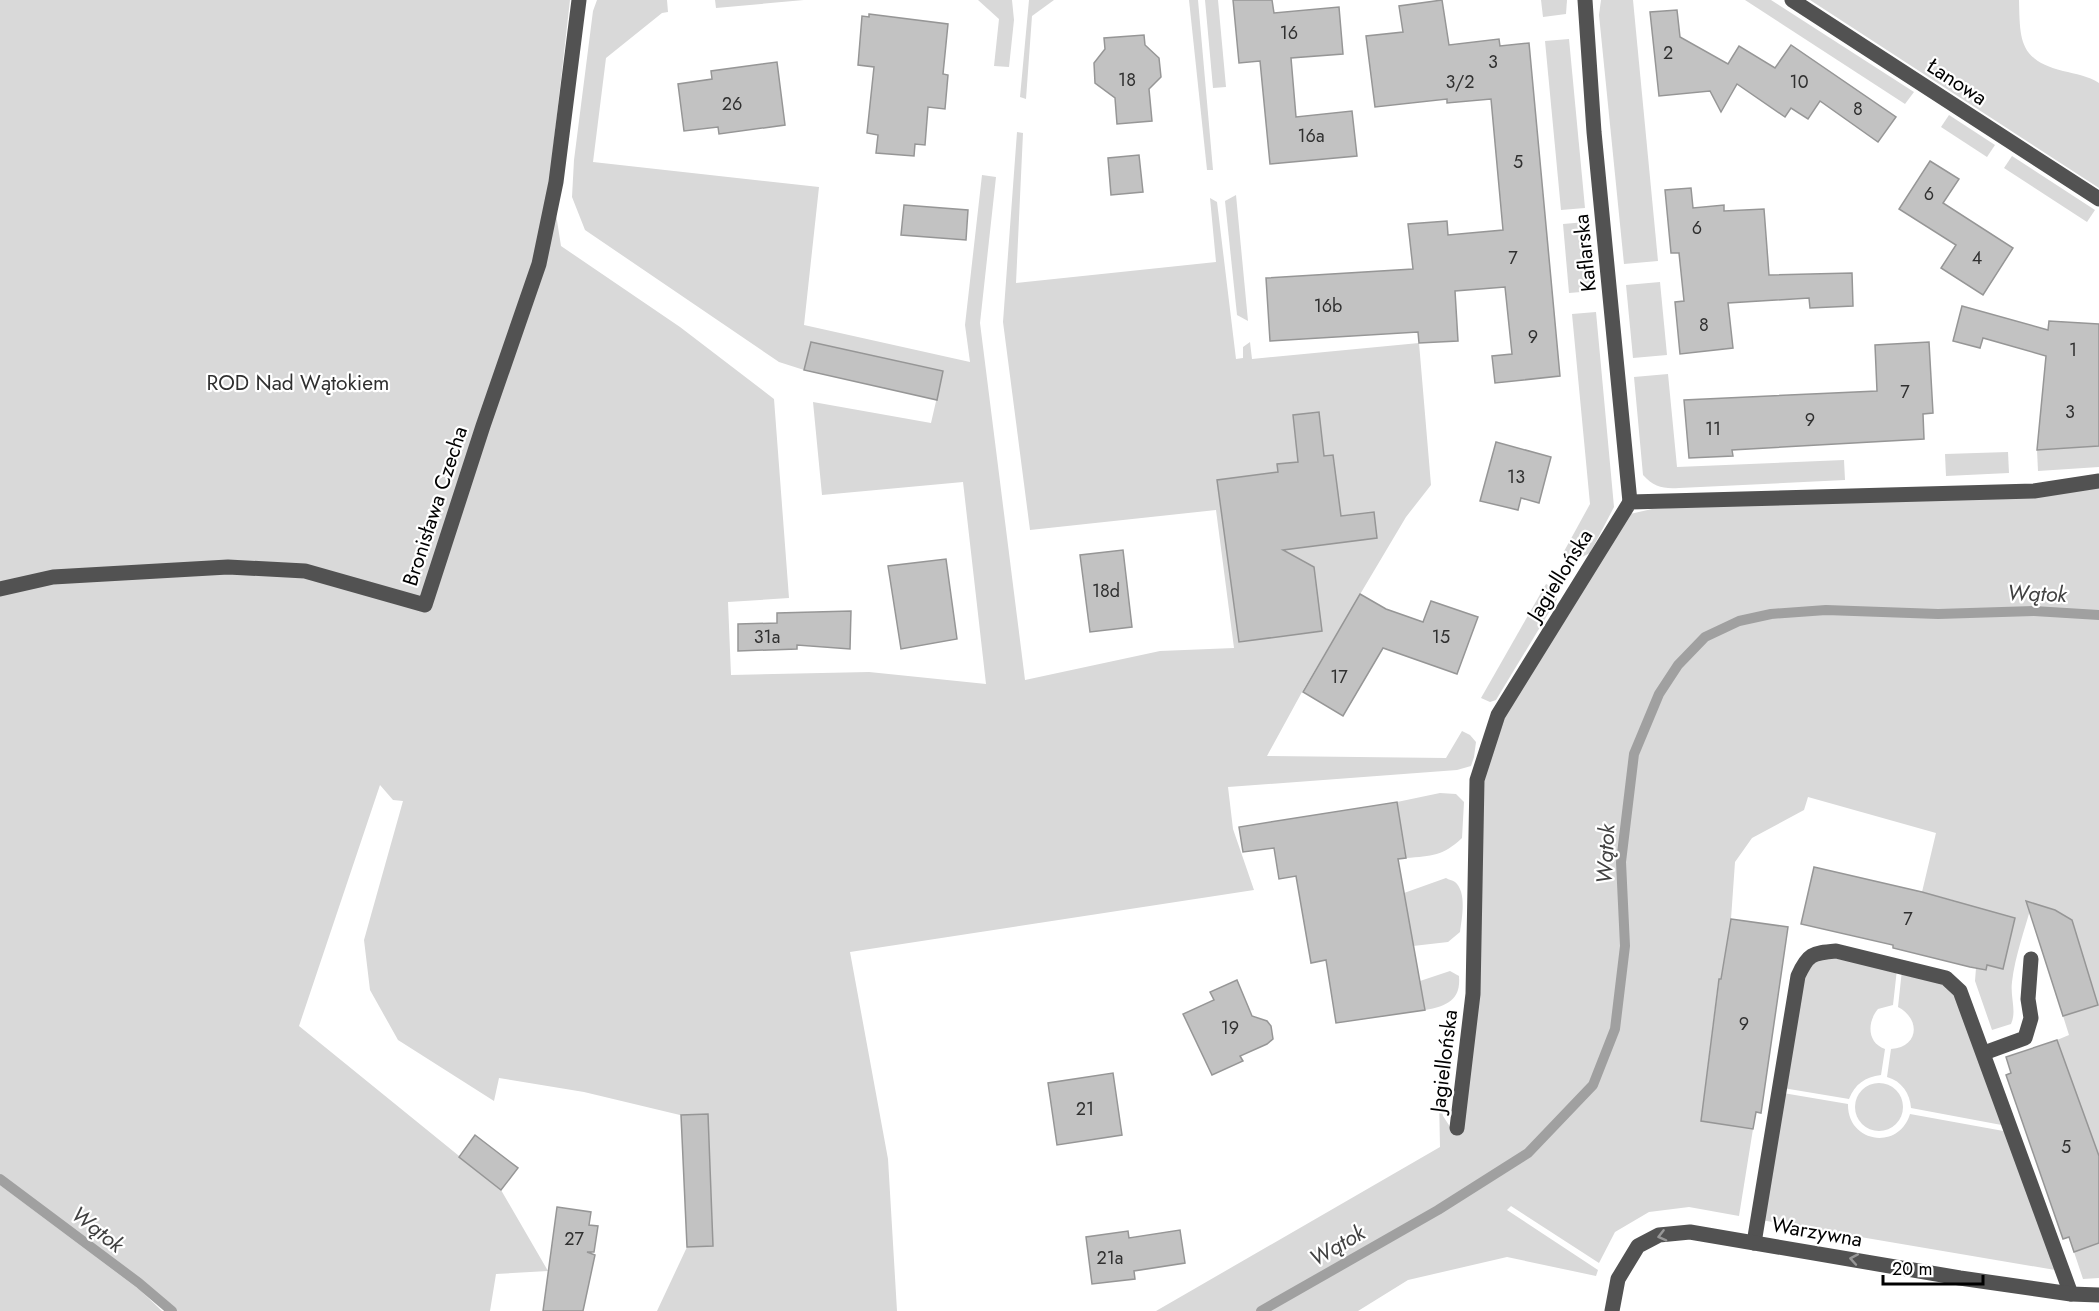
<svg xmlns="http://www.w3.org/2000/svg" width="2099" height="1311" viewBox="0 0 2099 1311" font-family="Jost,sans-serif">
	<style>
		.green { fill: #d9d9d9 }
		.lines { fill: none; stroke-linecap: round; stroke-linejoin: round }
		.stream { stroke: #a0a0a0; stroke-width: 10 }
		.building { fill: #c2c2c2; stroke: #969696; stroke-width: 1.5 }
		.minor { stroke: #525252; stroke-width: 15 }
		.oneway { stroke: #979797 }
		.labels { text-anchor: middle; dominant-baseline: central; stroke-width: 4.5; stroke-linejoin: round; paint-order: stroke }
		.number-label { font-size: 18px; fill: #303030 }
		.street-label { font-size: 21px; fill: #000; stroke: #fff }
		.park-label { font-size: 21px; fill: #303030; stroke: #fff }
		.water-label { font-size: 22px; font-style: italic; fill: #414141; stroke: #fff }
	</style>
	<rect width="100%" height="100%" fill="#fff"/>
	<g class="green">
		<polygon points="0,0 570,0 550,176 561,246 680,327 774,399 789,598 728,602 731,675 869,672 986,684 963,482 822,495 813,402 931,423 943,371 811,342 804,370 779,362 585,230 572,197 574,160 593,11 597,0 667,0 668,12 662,13 606,58 593,162 819,187 804,325 970,362 965,325 982,175 996,177 980,323 1025,680 1160,651 1234,648 1216,510 1030,530 1003,322 1017,132 1023,133 1016,283 1216,262 1210,198 1217,202 1236,359 1243,358 1243,347 1250,342 1252,359 1419,343 1431,485 1406,517 1302,692 1267,756 1446,758 1462,731 1470,735 1476,742 1474,757 1471,766 1457,770 1228,787 1233,829 1254,890 850,952 888,1159 897,1311 657,1311 687,1247 713,1246 708,1114 680,1115 584,1092 499,1078 494,1101 398,1040 370,990 364,940 403,801 393,800 380,785 299,1026 501,1190 548,1271 496,1274 490,1311 176,1311 143,1281 0,1174"/>
		<polygon points="715,0 804,0 716,8"/>
		<polygon points="978,0 1012,0 1014,20 1009,67 994,66 999,19"/>
		<polygon points="1029,0 1054,0 1032,16 1026,99 1020,97"/>
		<polygon points="1189,0 1198,0 1213,170 1207,170"/>
		<polygon points="1205,0 1218,0 1226,87 1213,88"/>
		<polygon points="1541,0 1567,0 1566,14 1543,17"/>
		<polygon points="1601,0 1633,0 1658,261 1624,264 1599,15"/>
		<polygon points="1745,0 1771,0 1914,92 1905,104"/>
		<path d="M 1810,0 L 2019,0 C 2020,40 2019,60 2063,71 C 2076,74 2088,76 2099,83 L 2099,188 Z"/>
		<polygon points="1569,39 1585,208 1561,210 1545,41"/>
		<polygon points="1949,115 1995,145 1987,157 1941,127"/>
		<polygon points="2012,156 2095,210 2087,222 2004,168"/>
		<polygon points="1236,195 1248,321 1237,315 1225,201"/>
		<polygon points="1586,222 1593,291 1569,293 1563,224"/>
		<polygon points="1660,282 1667,355 1633,358 1626,285"/>
		<polygon points="1596,312 1614,507 1590,553 1582,557 1562,555 1590,504 1572,314"/>
		<path d="M 1668,374 L 1677,467 L 1844,460 L 1845,480 L 1679,488 C 1663,489 1654,487 1643,475 L 1634,377 Z"/>
		<polygon points="2099,446 2099,467 2038,471 2037,450"/>
		<polygon points="2008,452 2009,473 1946,476 1945,454"/>
		<polygon points="2099,485 2099,613 2034,609 1938,611 1827,608 1771,612 1739,619 1704,636 1677,663 1657,693 1632,754 1619,863 1623,947 1613,1027 1592,1084 1527,1151 1439,1207 1257,1311 1156,1311 1440,1147 1439,1098 1443,1116 1454,1133 1461,1127 1481,781 1501,717 1630,514 1652,509"/>
		<polygon points="1546,584 1555,589 1557,599 1496,700 1490,702 1481,698"/>
		<path d="M 1826,613 L 1938,616 L 2032,614 L 2099,618 L 2099,1156 L 2057,1040 L 2069,1035 L 2063,1016 L 2098,1005 L 2072,920 L 2055,910 L 2032,903 C 2025,929 2015,956 2012,982 C 2010,997 2017,1011 2011,1024 L 1992,1030 L 1975,981 L 1976,968 L 1986,970 L 1987,965 L 2003,969 L 1956,901 L 1922,892 L 1936,833 L 1808,797 L 1804,810 L 1752,838 L 1735,862 L 1731,919 L 1721,979 L 1719,979 L 1718,983 L 1701,1121 L 1753,1129 L 1739,1216 L 1689,1207 L 1649,1212 L 1615,1232 L 1599,1263 L 1511,1206 L 1507,1210 L 1598,1270 L 1596,1276 L 1507,1257 L 1408,1280 L 1358,1311 L 1268,1311 L 1440,1213 L 1514,1165 L 1528,1155 L 1595,1087 L 1617,1030 L 1627,947 L 1624,862 L 1636,755 L 1661,696 L 1680,666 L 1707,640 L 1739,624 L 1772,617 Z"/>
		<path d="M 1440,793 L 1456,794 L 1464,802 L 1462,838 C 1443,856 1432,856 1406,858 L 1397,802 Z"/>
		<path d="M 1446,878 C 1449,880 1452,880 1455,882 C 1467,892 1462,918 1460,932 L 1448,942 L 1413,946 L 1404,893 Z"/>
		<path d="M 1820,956 L 1897,969 L 1893,1005 L 1878,1009 C 1867,1022 1867,1043 1885,1049 L 1881,1075 C 1865,1077 1855,1084 1849,1099 L 1783,1088 L 1802,978 Z"/>
		<path d="M 1902,970 L 1945,981 L 1957,993 L 2007,1126 L 1911,1108 C 1910,1094 1902,1081 1887,1077 L 1891,1049 C 1919,1047 1921,1019 1898,1007 Z"/>
		<path d="M 1450,971 L 1459,976 C 1461,1000 1447,1006 1425,1010 L 1420,981 Z"/>
		<circle cx="1879" cy="1107" r="24"/>
		<path d="M 1783,1093 L 1848,1104 C 1847,1143 1899,1151 1910,1114 L 2009,1132 L 2055,1270 L 1761,1220 Z"/>
		<polygon points="0,1185 140,1290 162,1311 0,1311"/>
		<polygon points="2099,1243 2099,1278 2083,1279 2074,1252"/>
	</g>
	<g class="lines">
		<g class="stream">
			<polyline points="0,1179 139,1283 172,1311"/>
			<polyline points="1261,1311 1438,1210 1528,1153 1593,1085 1615,1029 1625,946 1621,862 1634,754 1659,694 1678,665 1705,637 1739,621 1771,614 1826,610 1938,614 2034,611 2099,615"/>
		</g>
	</g>
	<g class="building">
		<polygon points="1233,0 1272,0 1274,13 1339,7 1343,54 1291,58 1296,117 1352,111 1357,156 1270,164 1260,61 1239,63"/>
		<polygon points="1442,0 1449,45 1499,39 1500,46 1529,43 1560,376 1495,383 1492,356 1512,354 1505,287 1455,291 1458,341 1419,343 1418,332 1270,341 1266,278 1413,269 1408,224 1447,221 1448,235 1503,230 1491,99 1447,103 1447,99 1375,107 1366,36 1403,32 1399,6"/>
		<polygon points="1677,10 1680,37 1728,64 1739,46 1775,68 1791,45 1896,117 1878,142 1820,101 1808,119 1791,108 1785,117 1737,84 1721,112 1710,91 1659,96 1650,12"/>
		<polygon points="869,14 948,24 943,74 948,75 945,109 928,107 925,145 915,144 914,156 876,153 878,135 867,133 874,67 858,65 862,16 869,17"/>
		<polygon points="1144,35 1145,45 1159,58 1161,77 1149,89 1152,121 1117,124 1115,98 1095,83 1094,63 1105,49 1104,38"/>
		<polygon points="777,62 785,125 719,134 718,127 684,131 678,84 712,79 711,71"/>
		<polygon points="1139,155 1143,192 1111,195 1108,158"/>
		<polygon points="1930,161 1959,179 1943,203 2013,248 1983,295 1941,268 1956,245 1899,209"/>
		<polygon points="1691,188 1693,208 1724,205 1724,211 1764,209 1769,275 1852,273 1853,306 1810,308 1809,298 1728,303 1733,348 1680,354 1675,302 1684,301 1679,253 1671,253 1665,190"/>
		<polygon points="904,205 968,210 966,240 901,235"/>
		<polygon points="1962,306 2048,330 2049,321 2099,324 2099,446 2037,450 2046,356 1983,338 1980,348 1953,341"/>
		<polygon points="811,342 943,371 937,400 804,370"/>
		<polygon points="1929,342 1933,413 1923,414 1924,439 1732,450 1733,456 1689,458 1684,400 1877,391 1875,345"/>
		<polygon points="1319,412 1324,456 1333,455 1341,516 1374,512 1377,538 1283,550 1314,567 1322,631 1239,642 1217,480 1278,472 1277,464 1298,462 1293,415"/>
		<polygon points="1496,442 1551,457 1539,503 1521,498 1518,510 1480,501"/>
		<polygon points="1123,550 1132,627 1090,632 1080,555"/>
		<polygon points="946,559 957,639 901,649 888,566"/>
		<polygon points="1360,594 1386,609 1423,622 1431,601 1478,617 1457,674 1383,648 1343,716 1303,692"/>
		<polygon points="851,611 850,649 797,645 797,649 738,651 738,624 777,623 777,613"/>
		<polygon points="1397,802 1406,858 1398,859 1425,1010 1336,1023 1326,960 1311,963 1296,876 1279,879 1274,848 1243,852 1239,827"/>
		<polygon points="1814,867 1922,892 2015,918 2003,969 1987,965 1986,970 1970,967 1893,948 1893,945 1801,924"/>
		<polygon points="2026,901 2055,910 2072,920 2098,1005 2063,1016"/>
		<polygon points="1731,919 1788,927 1761,1113 1756,1112 1753,1129 1701,1121 1719,979 1721,979"/>
		<polygon points="1237,980 1252,1016 1267,1021 1271,1026 1273,1039 1267,1044 1240,1056 1243,1061 1212,1075 1183,1014 1214,1000 1210,992"/>
		<polygon points="2057,1040 2099,1156 2099,1243 2074,1252 2069,1237 2063,1239 2006,1075 2011,1073 2006,1057"/>
		<polygon points="1113,1073 1122,1135 1057,1145 1048,1083"/>
		<polygon points="708,1114 713,1246 687,1247 681,1115"/>
		<polygon points="475,1135 518,1168 501,1190 459,1157"/>
		<polygon points="557,1207 591,1212 589,1225 598,1226 594,1252 587,1252 595,1255 583,1311 543,1311"/>
		<polygon points="1180,1230 1185,1263 1134,1271 1135,1279 1092,1284 1086,1237 1128,1231 1129,1238"/>
	</g>
	<g class="lines">
		<g class="minor">
			<polyline points="1585,0 1594,132 1630,502"/>
			<polyline points="1792,0 2099,199"/>
			<polyline points="0,589 53,577 228,567 305,571 425,605 483,426 539,264 556,182 579,0"/>
			<polyline points="1984,1053 2025,1038 2031,1018 2028,999 2031,959"/>
			<polyline points="1457,1128 1473,994 1477,780 1498,715 1630,502 2034,491 2099,481"/>
			<path d="M 1754,1243 L 1798,976 C 1808,954 1812,953 1836,951 L 1946,978 L 1960,991 L 2071,1294"/>
			<polyline points="1612,1311 1618,1279 1638,1246 1659,1235 1690,1232 1960,1278 2071,1294 2099,1295"/>
		</g>
	</g>
	<defs><path id="oneway-chevron" d="M-2-3.5L2.5 0L-2 3.5" fill="none" stroke-width="1.6" stroke-linecap="round" stroke-linejoin="round" transform="scale(1.5)"/></defs>
	<g class="oneway">
		<use href="#oneway-chevron" transform="translate(1662 1236) rotate(166)"/>
		<use href="#oneway-chevron" transform="translate(1854 1259) rotate(-170)"/>
	</g>
	<g class="labels">
		<g class="number-label">
			<text x="1289" y="33">16</text>
			<text x="1668" y="53">2</text>
			<text x="1493" y="62">3</text>
			<text x="1127" y="80">18</text>
			<text x="1460" y="82">3/2</text>
			<text x="1799" y="82">10</text>
			<text x="732" y="104">26</text>
			<text x="1858" y="109">8</text>
			<text x="1311" y="136">16a</text>
			<text x="1518" y="162">5</text>
			<text x="1929" y="194">6</text>
			<text x="1697" y="228">6</text>
			<text x="1513" y="258">7</text>
			<text x="1977" y="258">4</text>
			<text x="1328" y="306">16b</text>
			<text x="1704" y="325">8</text>
			<text x="1533" y="337">9</text>
			<text x="2073" y="350">1</text>
			<text x="1905" y="392">7</text>
			<text x="2070" y="412">3</text>
			<text x="1810" y="420">9</text>
			<text x="1713" y="429">11</text>
			<text x="1516" y="477">13</text>
			<text x="1106" y="591">18d</text>
			<text x="767" y="637">31a</text>
			<text x="1441" y="637">15</text>
			<text x="1339" y="677">17</text>
			<text x="1908" y="919">7</text>
			<text x="1744" y="1024">9</text>
			<text x="1230" y="1028">19</text>
			<text x="1085" y="1109">21</text>
			<text x="2066" y="1147">5</text>
			<text x="574" y="1239">27</text>
			<text x="1110" y="1258">21a</text>
		</g>
		<g class="street-label">
			<text transform="translate(1957 82) rotate(33)">Łanowa</text>
			<text transform="translate(1585 253) rotate(-96)">Kaflarska</text>
			<text transform="translate(435 506) rotate(-72)">Bronisława Czecha</text>
			<text transform="translate(1560 575) rotate(-58)">Jagiellońska</text>
			<text transform="translate(1444 1061) rotate(-83)">Jagiellońska</text>
			<text transform="translate(1817 1232) rotate(10)">Warzywna</text>
		</g>
		<g class="park-label">
			<text x="298" y="383">ROD Nad Wątokiem</text>
		</g>
		<g class="water-label">
			<text transform="translate(2037 593) rotate(2)">Wątok</text>
			<text transform="translate(1605 854) rotate(-87)">Wątok</text>
			<text transform="translate(98 1229) rotate(38)">Wątok</text>
			<text transform="translate(1337 1245) rotate(-30)">Wątok</text>
		</g>
	</g>
	<path d="M1883 1275v9h100v-9" fill="none" stroke="#000000" stroke-width="3"/>
	<text x="1892" y="1275" font-size="18" fill="#000000" stroke="#ffffff" stroke-width="4.5" paint-order="stroke">20 m</text>
</svg>
